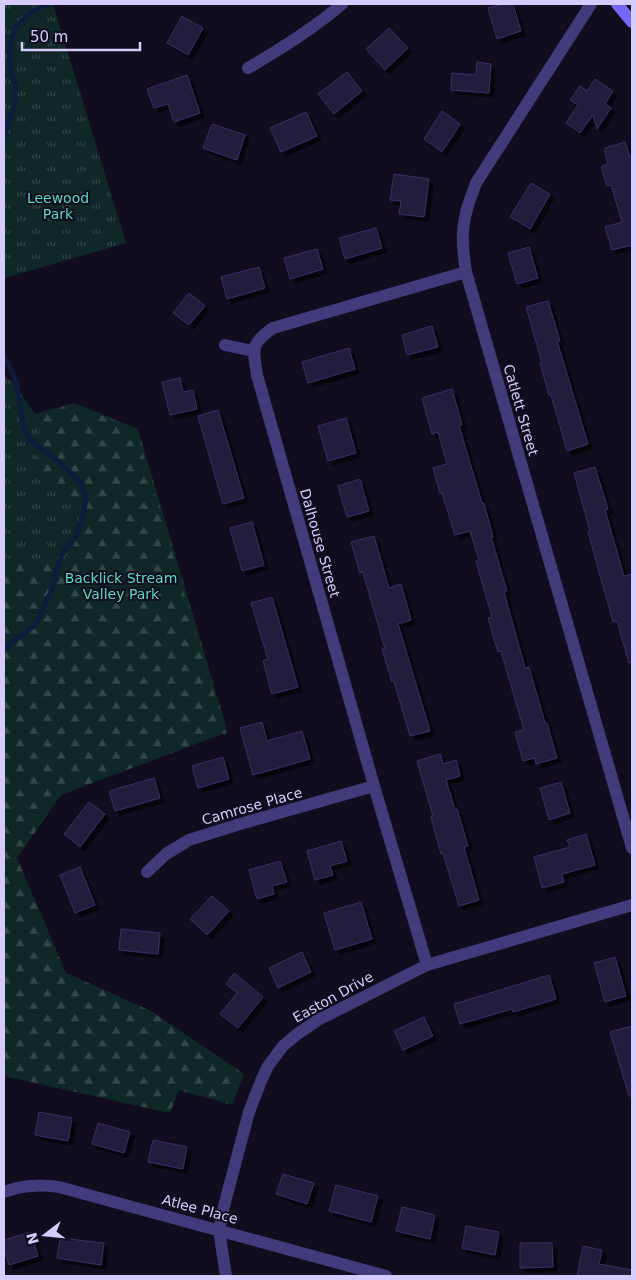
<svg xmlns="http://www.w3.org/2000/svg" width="636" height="1280" viewBox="0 0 636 1280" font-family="'DejaVu Sans',sans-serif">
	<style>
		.grass { fill: url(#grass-tufts) }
		.forest { fill: url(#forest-firs) }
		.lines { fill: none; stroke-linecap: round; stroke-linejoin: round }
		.stream { stroke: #0d1b3d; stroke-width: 5 }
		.building { fill: #241a3e; stroke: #3d2d69; filter: url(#shadow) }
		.street { stroke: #413a7b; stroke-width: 12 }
		.secondary { stroke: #7568f9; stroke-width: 12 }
		.labels { text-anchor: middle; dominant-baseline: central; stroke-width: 4; stroke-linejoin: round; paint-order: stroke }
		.park-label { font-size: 14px; fill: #5cd9c3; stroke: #110d1e }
		.street-label { font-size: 14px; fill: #d5ccfd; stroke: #110d1e }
	</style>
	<defs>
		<pattern id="grass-tufts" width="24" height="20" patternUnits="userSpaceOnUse" patternTransform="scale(1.25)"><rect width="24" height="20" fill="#102728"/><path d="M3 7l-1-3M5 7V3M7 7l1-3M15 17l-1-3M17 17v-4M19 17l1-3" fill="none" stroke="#324548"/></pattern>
		<pattern id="forest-firs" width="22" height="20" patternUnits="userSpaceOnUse" patternTransform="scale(1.25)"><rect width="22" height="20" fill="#102728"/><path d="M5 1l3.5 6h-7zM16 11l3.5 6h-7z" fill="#324548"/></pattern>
		<filter id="shadow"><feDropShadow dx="4.5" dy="4.5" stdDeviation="0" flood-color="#0009"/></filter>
	</defs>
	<rect width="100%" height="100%" fill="#110d1e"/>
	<g class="grass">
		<polygon points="4,4 53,4 126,243 4,278"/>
		<polygon points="4,376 13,382 35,414 75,403 138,429 228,733 77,630 4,587"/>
	</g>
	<polygon class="forest" points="74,404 136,430 225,731 226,732 226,734 222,734 61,795 17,858 66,973 151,1011 244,1074 232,1105 179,1090 170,1113 4,1076 4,562 68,556 82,530 72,498 33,472 40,427 33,416"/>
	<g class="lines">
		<g class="stream">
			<polyline points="4,138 15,103 15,86 10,67 10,46 16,27 30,13 47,4"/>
			<polyline points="4,355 16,381 24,428 30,440 58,461 80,482 86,498 83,516 77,534 62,554 51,592 36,624 8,646 4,651"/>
		</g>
	</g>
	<g class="building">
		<polygon points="503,4 513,4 521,31 497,39 488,8"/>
		<polygon points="182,16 203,28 188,55 167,43"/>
		<polygon points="389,28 408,48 385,70 366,49"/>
		<polygon points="477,62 491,64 489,93 451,90 452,73 476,75"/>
		<polygon points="347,72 362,91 334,114 318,94"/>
		<polygon points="187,75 200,113 174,122 168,104 154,108 147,89"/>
		<polygon points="595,79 613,91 605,104 611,108 597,129 593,115 580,133 566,123 578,105 570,100 580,86 587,91"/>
		<polygon points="442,111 460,124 442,152 424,139"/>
		<polygon points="306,112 317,136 281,152 270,128"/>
		<polygon points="212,124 245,135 237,160 203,148"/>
		<polygon points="625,142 630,157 632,156 632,245 612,250 605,227 622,222 611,185 607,186 601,167 608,164 605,153 605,148"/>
		<polygon points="394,174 429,179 424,217 399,214 401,201 390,200"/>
		<polygon points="531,183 550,194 530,229 510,217"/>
		<polygon points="376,228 382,248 345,259 339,238"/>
		<polygon points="529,247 538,278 517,284 508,253"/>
		<polygon points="317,249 323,269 290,279 284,258"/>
		<polygon points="259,267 265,288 227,299 221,277"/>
		<polygon points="189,293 205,306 189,325 173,313"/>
		<polygon points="548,301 560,341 557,341 588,444 567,451 551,395 549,395 540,363 542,363 526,307"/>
		<polygon points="432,326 438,347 407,355 402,335"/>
		<polygon points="349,348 355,369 308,383 302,362"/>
		<polygon points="180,378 183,392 193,390 197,409 170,415 162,382"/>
		<polygon points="452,389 462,425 459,426 482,503 484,503 493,537 491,537 507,591 504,592 525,668 529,667 545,723 547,723 557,758 536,764 535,758 523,761 515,732 524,730 501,651 498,652 488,618 492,617 476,561 479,560 470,531 455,535 442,493 440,493 433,468 447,464 438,432 432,434 422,398"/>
		<polygon points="218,410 244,498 223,504 198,416"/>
		<polygon points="346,418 356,453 328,461 318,426"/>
		<polygon points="595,467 608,509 605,510 624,576 632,574 632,662 629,663 617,621 613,622 588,532 590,531 574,473"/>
		<polygon points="360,479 369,511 347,517 338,486"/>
		<polygon points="252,522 264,565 242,571 230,528"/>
		<polygon points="374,536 389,588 401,584 411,620 398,624 430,731 410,736 394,681 392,682 382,649 385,649 363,572 360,573 351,542"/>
		<polygon points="272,597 298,687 272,694 263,661 268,659 251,603"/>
		<polygon points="262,722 267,741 302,731 310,759 253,775 240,728"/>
		<polygon points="440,754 443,764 456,760 460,776 446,780 455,810 457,809 468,846 464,847 479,900 459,906 443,853 441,854 431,817 433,816 417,761"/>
		<polygon points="223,757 229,779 198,788 192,766"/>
		<polygon points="154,778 160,798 115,811 109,791"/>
		<polygon points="561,782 570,813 549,820 540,788"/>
		<polygon points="89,802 105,814 80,847 64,834"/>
		<polygon points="586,834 595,865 562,874 564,882 542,888 534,857 570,847 567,840"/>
		<polygon points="341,841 347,861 330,866 333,875 315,880 307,851"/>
		<polygon points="280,861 287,882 272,886 274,894 257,899 249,870"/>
		<polygon points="80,867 95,905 75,913 60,875"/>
		<polygon points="212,896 229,911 207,935 190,919"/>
		<polygon points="361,902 372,939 335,950 324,913"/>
		<polygon points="121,929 160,933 158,954 119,950"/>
		<polygon points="302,952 311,972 278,988 269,968"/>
		<polygon points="615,957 626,996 605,1002 594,963"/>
		<polygon points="234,973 263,997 238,1028 220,1014 237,993 226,984"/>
		<polygon points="549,975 556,999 513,1012 512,1009 460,1024 454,1004"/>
		<polygon points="424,1017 433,1036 403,1050 394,1031"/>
		<polygon points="632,1026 632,1096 629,1096 610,1032"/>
		<polygon points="39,1112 72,1118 68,1141 35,1135"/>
		<polygon points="98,1123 130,1132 124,1153 92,1144"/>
		<polygon points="153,1140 187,1147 183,1169 148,1162"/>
		<polygon points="283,1174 314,1183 307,1204 276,1194"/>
		<polygon points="336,1185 378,1196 371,1222 329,1211"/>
		<polygon points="402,1207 435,1215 430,1239 396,1231"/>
		<polygon points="466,1226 499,1232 495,1255 462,1248"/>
		<polygon points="31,1232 38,1256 9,1265 4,1249 4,1240"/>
		<polygon points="60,1238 104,1243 101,1265 57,1258"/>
		<polygon points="520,1243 552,1243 553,1267 520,1268"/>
		<polygon points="583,1246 602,1250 599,1264 632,1270 632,1276 577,1276"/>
	</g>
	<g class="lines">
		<g class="street">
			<path d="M 591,4 L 476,183 C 470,199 464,215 463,232 C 462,246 464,259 466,272 L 632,848"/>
			<path d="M 248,68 C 281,49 313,29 342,4"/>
			<polyline points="225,345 253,351"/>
			<polyline points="147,872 166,854 189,840 240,824 374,786"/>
			<path d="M 427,965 L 374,786 L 257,375 C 253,348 250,344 273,328 L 466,272"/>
			<path d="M 4,1192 C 22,1185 40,1184 59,1187 L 386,1276"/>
			<polyline points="226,1276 219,1230 224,1206 249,1112 261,1081 268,1066 283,1046 296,1035 318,1020 427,965 632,905"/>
		</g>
		<polyline class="secondary" points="617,4 632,22"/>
	</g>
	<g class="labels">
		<g class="park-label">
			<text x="58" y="198">Leewood<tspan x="58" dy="16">Park</tspan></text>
			<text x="121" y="578">Backlick Stream<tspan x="121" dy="16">Valley Park</tspan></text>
		</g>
		<g class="street-label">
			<text transform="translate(521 410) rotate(74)">Catlett Street</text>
			<text transform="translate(320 543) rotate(74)">Dalhouse Street</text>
			<text transform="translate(252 806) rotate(-16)">Camrose Place</text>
			<text transform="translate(333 997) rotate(-29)">Easton Drive</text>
			<text transform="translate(200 1209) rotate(15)">Atlee Place</text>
		</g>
	</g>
	<rect width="636" height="1280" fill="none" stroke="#d5ccfd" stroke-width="10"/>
	<g transform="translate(45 1235) rotate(254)" stroke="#110d1e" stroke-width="4" paint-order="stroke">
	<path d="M0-4L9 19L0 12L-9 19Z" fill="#d5ccfd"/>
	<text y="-8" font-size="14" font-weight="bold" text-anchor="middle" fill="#d5ccfd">N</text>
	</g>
	<path d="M22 42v8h118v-8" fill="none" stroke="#d5ccfd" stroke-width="2.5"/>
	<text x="30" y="42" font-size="15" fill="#d5ccfd" stroke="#110d1e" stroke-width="4" paint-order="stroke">50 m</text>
</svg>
